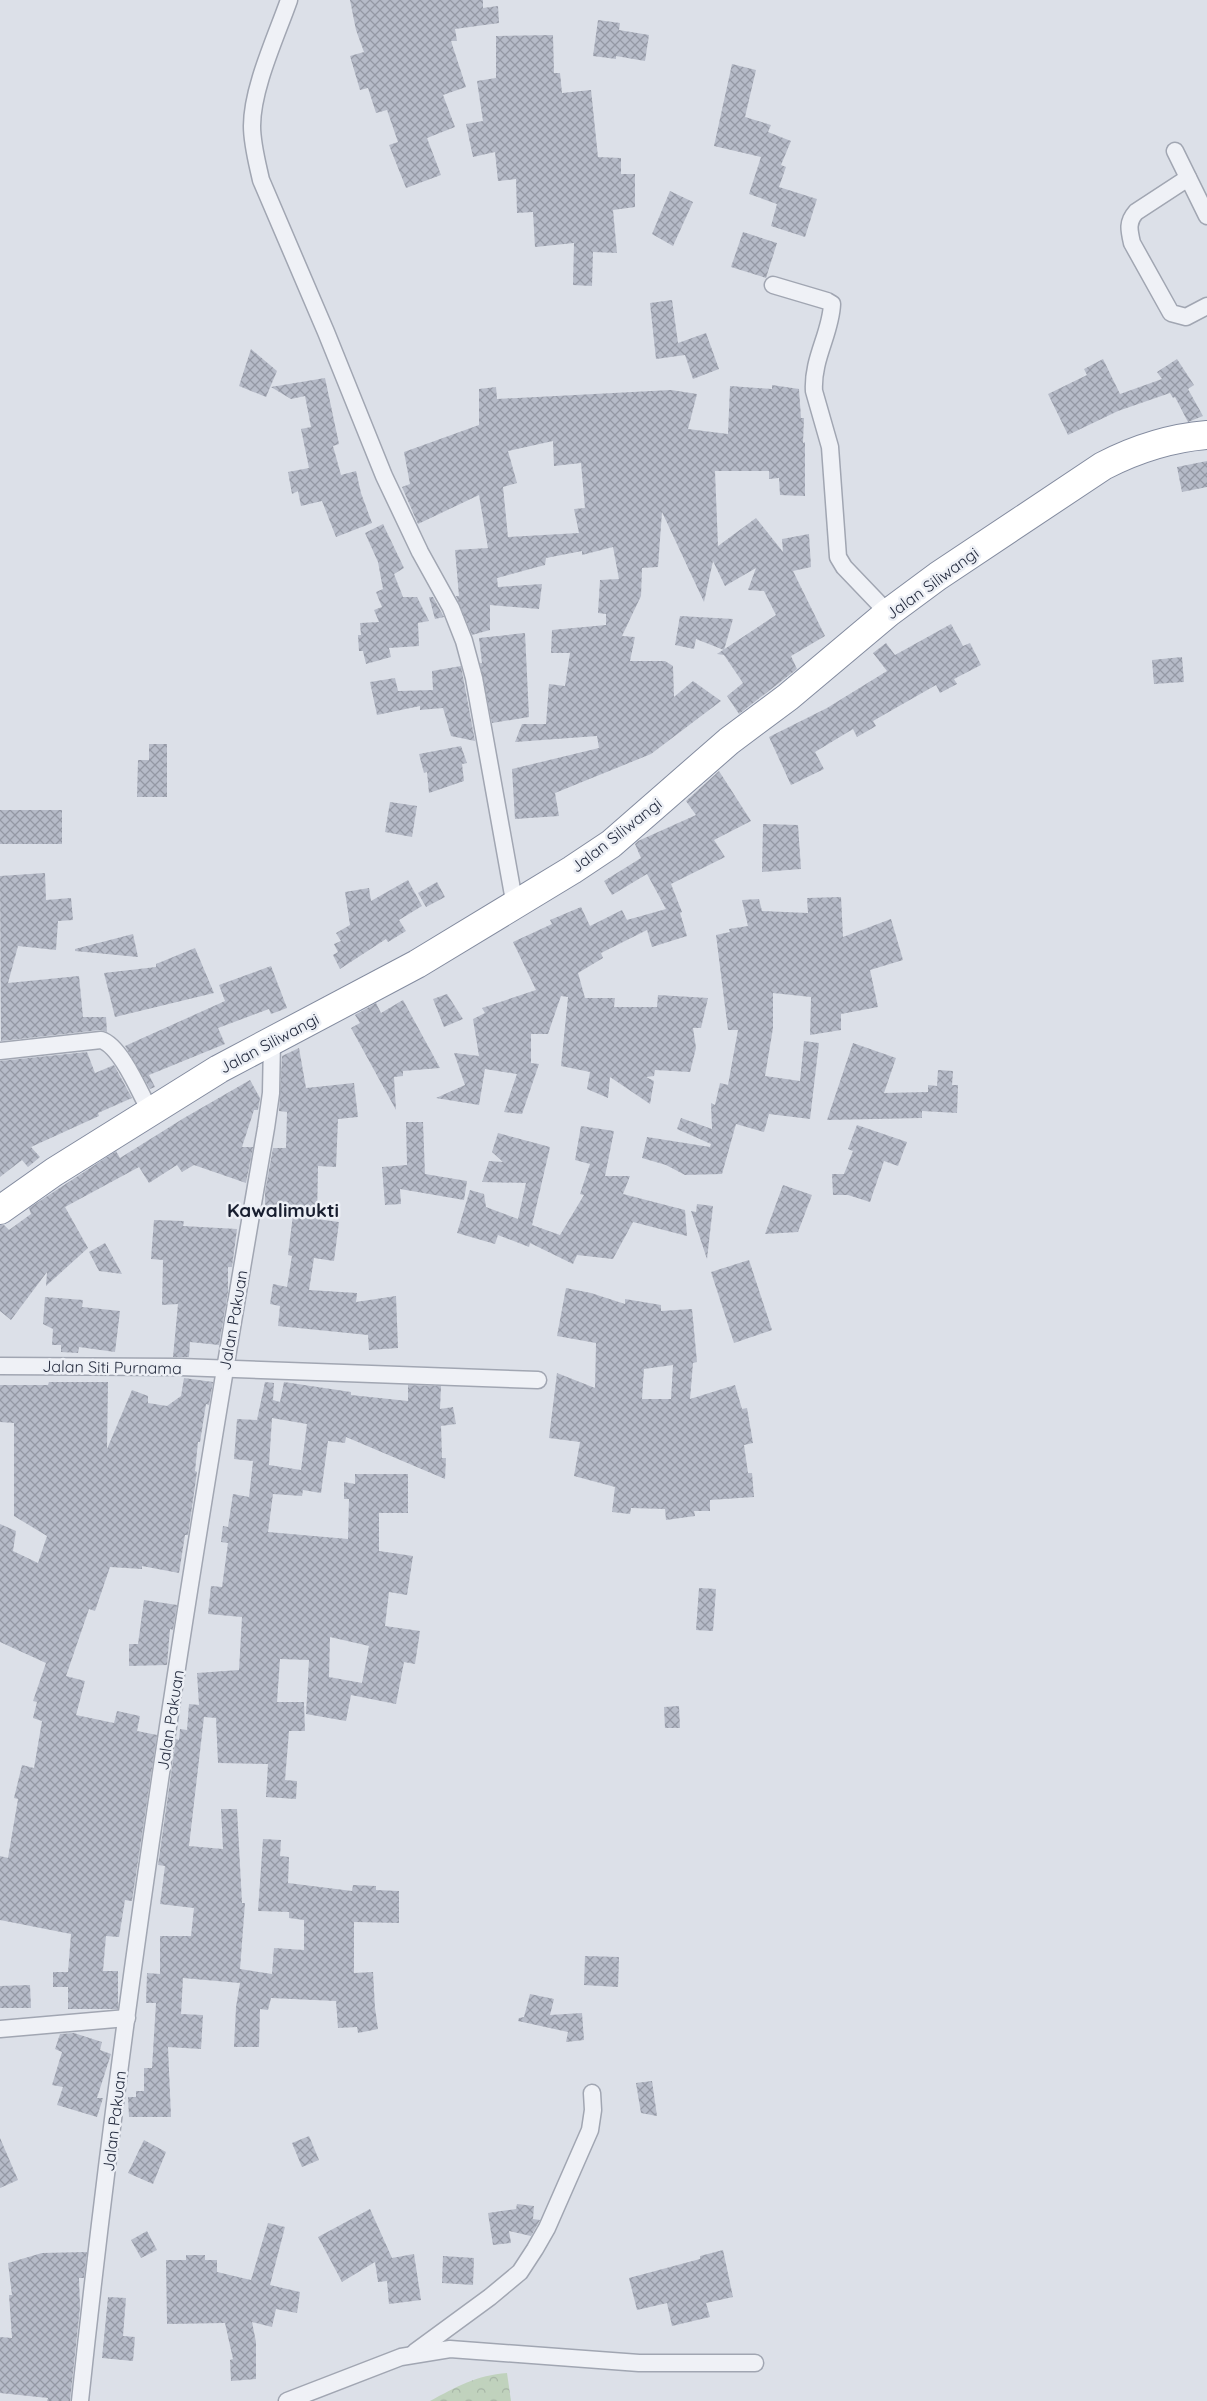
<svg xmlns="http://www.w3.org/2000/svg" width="1207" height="2401" viewBox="0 0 1207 2401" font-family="Quicksand,sans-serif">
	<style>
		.forest { fill: url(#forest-crowns) }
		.building { fill: url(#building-cross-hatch); fill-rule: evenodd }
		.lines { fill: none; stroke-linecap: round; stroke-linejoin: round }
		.street-casing { stroke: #a1a6b2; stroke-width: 19 }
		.highway-casing { stroke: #838b9f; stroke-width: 30 }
		.street { stroke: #eff1f6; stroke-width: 16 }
		.highway { stroke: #fff; stroke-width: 28 }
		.labels { text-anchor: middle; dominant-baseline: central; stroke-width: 5; stroke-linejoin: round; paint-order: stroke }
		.street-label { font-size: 16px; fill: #252c3f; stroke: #eceff5 }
		.quarter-label { font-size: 19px; font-weight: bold; fill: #181e2f; stroke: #eceff5 }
	</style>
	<defs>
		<pattern id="forest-crowns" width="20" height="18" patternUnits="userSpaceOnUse" patternTransform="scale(1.25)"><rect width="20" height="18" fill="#c0d2bd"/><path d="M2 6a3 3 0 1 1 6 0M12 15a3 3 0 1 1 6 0" fill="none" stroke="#a5b4a4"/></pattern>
		<pattern id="building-cross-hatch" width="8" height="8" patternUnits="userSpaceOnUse" patternTransform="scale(1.25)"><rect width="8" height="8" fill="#b6bbc8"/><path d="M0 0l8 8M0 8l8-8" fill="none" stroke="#9498a4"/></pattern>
	</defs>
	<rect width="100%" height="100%" fill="#dce0e8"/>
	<path class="forest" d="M 507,2373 L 511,2401 L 430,2401 C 456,2387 477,2375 507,2373 Z"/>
	<g class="building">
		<polygon points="350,0 483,0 483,8 498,6 499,23 455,29 457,41 451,41 466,87 443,95 455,127 427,138 441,175 406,188 389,145 398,142 387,110 376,113 368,88 360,90 350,56 364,52 356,30"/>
		<polygon points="598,20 620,23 619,30 649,35 645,61 616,56 616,59 593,56"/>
		<polygon points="553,35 554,73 560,73 562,93 591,90 598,157 621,158 621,174 635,174 635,207 613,210 617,253 593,252 592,286 573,285 574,243 535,247 533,212 517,213 516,179 498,181 495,152 473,157 466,124 483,121 477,81 496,78 496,36"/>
		<polygon points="732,64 756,70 745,117 771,125 768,132 791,141 781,165 786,167 779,187 817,199 805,237 771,226 777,204 749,194 761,157 714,146"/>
		<polygon points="670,191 693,202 673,246 652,234"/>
		<polygon points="743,232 777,243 766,278 731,267"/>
		<polygon points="672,300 678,343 706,333 719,369 693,379 685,355 656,359 650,303"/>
		<polygon points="251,349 277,371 266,397 239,386"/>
		<polygon points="1103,359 1120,394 1162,379 1157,372 1177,359 1194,385 1188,389 1203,416 1188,422 1175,397 1173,398 1170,393 1118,411 1068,435 1048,394 1087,375 1084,369"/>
		<polygon points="325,378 339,444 333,446 341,475 356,471 361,493 372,523 336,537 322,501 301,506 298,491 292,494 288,472 309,468 301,429 311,427 305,396 291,399 271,387"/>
		<path d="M 772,385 L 799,389 L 801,418 L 804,418 L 803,443 L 805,442 L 805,496 L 780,495 L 779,478 L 769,479 L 769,471 L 715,471 L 718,546 L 756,518 L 783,552 L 782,539 L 809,534 L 811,567 L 793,571 L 825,636 L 791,656 L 797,669 L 739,714 L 727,696 L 743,683 L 724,655 L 717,654 L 776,615 L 764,591 L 748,590 L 756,568 L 725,586 L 713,561 L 704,602 L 662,512 L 658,567 L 642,568 L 641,596 L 622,636 L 635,637 L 630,661 L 665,661 L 673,666 L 674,697 L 693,681 L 721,701 L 651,754 L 555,793 L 559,816 L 515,819 L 512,769 L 599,748 L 597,736 L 515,742 L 522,724 L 546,724 L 549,684 L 565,686 L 570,653 L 551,653 L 552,630 L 606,625 L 606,614 L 598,613 L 600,580 L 619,579 L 613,547 L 582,555 L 582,551 L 546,558 L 545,565 L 497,578 L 498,587 L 542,584 L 539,609 L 490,605 L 490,630 L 472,635 L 456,596 L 459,596 L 455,550 L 488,548 L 479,495 L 418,524 L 402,487 L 410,484 L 404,452 L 479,425 L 479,389 L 496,387 L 497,399 L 671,390 L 697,394 L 688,429 L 728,434 L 730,386 L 772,389 ZM 553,441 L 554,466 L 581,463 L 585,508 L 574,509 L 579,533 L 508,537 L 503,487 L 517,483 L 508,451 Z"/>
		<polygon points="1207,461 1207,487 1182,492 1177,467"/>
		<polygon points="383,524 404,568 394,574 403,597 417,597 429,621 418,623 419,646 389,648 391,657 366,664 363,651 359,651 358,635 361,635 360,623 379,622 374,610 382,607 376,592 383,589 378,562 365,533"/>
		<polygon points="429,597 433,597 444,617 435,619"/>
		<polygon points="680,616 733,619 724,650 696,639 694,649 675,645"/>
		<polygon points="951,624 963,646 970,643 981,665 954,679 957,684 940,693 936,685 873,721 876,726 857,737 853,729 815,752 824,769 791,785 769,737 827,708 887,671 873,653 886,643 895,655"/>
		<polygon points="525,633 529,717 492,723 480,663 482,663 479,638"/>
		<polygon points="1182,657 1184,682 1154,684 1152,660"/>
		<polygon points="461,666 475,741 451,736 443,708 420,710 420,706 377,715 370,682 395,678 398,691 433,690 432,671"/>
		<polygon points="149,744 167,744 167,797 137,797 138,760 149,760"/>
		<polygon points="461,746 467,763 462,764 464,781 429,793 427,772 424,773 419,754"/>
		<polygon points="719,771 751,821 714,840 725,857 671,884 682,912 680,913 687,936 652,947 647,930 601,953 603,958 578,973 585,998 615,998 614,1007 657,1007 658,995 708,998 701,1028 693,1028 696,1048 690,1072 655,1070 654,1076 646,1077 654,1081 650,1104 610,1077 608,1098 587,1089 590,1072 561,1066 568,997 561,996 548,1034 531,1034 531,1063 539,1064 522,1114 504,1112 517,1074 485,1069 479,1105 436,1098 465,1085 454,1053 479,1056 473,1019 485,1013 482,1008 536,990 513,942 552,924 550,920 581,907 590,926 622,910 627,920 666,909 647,874 612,895 604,881 641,858 635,844 638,841 696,815 686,801"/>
		<polygon points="390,802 417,806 412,837 385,832"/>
		<rect x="0" y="810" width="62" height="34"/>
		<polygon points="763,824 798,825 801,869 762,872"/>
		<polygon points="45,873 46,900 71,898 73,920 58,921 56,950 18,946 8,983 79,976 83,1017 106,1017 107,1032 100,1030 1,1041 0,876"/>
		<polygon points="408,880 422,906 399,920 406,931 388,942 386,939 340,969 333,955 338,952 334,944 341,941 336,933 350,925 345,892 369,888 371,901"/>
		<polygon points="437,882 445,897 426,907 418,893"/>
		<polygon points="841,897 843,937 891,919 903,960 870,970 878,1007 841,1014 841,1030 810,1035 811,997 773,993 773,1028 765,1076 800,1081 804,1041 819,1043 810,1119 769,1114 764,1132 736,1124 722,1174 685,1175 666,1165 642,1158 647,1137 710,1147 711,1144 677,1129 681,1118 712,1129 711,1103 715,1105 720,1083 728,1085 738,1030 728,1030 716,935 730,932 729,929 748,926 742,900 759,899 762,911 808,913 807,898"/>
		<polygon points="133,934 138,957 75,951 75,949"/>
		<polygon points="195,948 214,993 115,1017 104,973 156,967 156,964"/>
		<polygon points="271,966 287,1008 271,1014 269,1009 218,1028 225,1044 149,1075 155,1087 150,1089 125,1046 225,1001 219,985"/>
		<polygon points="447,994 463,1019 444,1027 433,999"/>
		<polygon points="403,1000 440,1068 403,1071 403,1076 394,1077 396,1110 351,1028 360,1023 355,1015 376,1003 381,1013"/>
		<polygon points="853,1043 896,1058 884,1093 928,1092 928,1085 937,1086 938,1070 953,1071 952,1085 958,1085 957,1113 922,1111 922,1118 827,1120"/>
		<polygon points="299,1048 306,1088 354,1083 358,1117 338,1119 336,1167 318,1166 317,1219 339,1222 334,1261 314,1258 309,1290 357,1293 356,1302 396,1296 398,1348 369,1350 368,1335 278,1326 280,1306 270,1304 273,1284 287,1287 292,1256 288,1255 294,1207 265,1206 265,1192 273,1148 286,1148 287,1112 279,1111 282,1056"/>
		<polygon points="87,1052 95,1073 114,1065 132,1098 98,1113 99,1116 31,1147 40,1157 28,1167 22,1160 0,1177 0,1061"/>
		<polygon points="250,1080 260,1098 258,1110 254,1110 242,1147 253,1147 246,1183 194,1165 182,1172 177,1165 149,1183 139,1167 65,1207 88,1248 46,1286 47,1272 11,1320 0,1311 0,1225 4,1225 9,1230 31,1214 29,1208 116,1151 120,1158 184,1118"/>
		<polygon points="406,1122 423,1122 425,1174 467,1181 464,1200 400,1189 401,1204 385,1205 382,1167 407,1165"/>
		<polygon points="857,1125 907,1142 898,1166 884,1161 870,1202 848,1195 833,1195 832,1174 844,1174 853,1151 848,1149"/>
		<polygon points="581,1126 614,1131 605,1176 630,1176 623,1194 685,1210 687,1236 633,1222 613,1259 577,1255 573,1264 530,1243 529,1247 498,1235 495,1244 457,1233 470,1190 484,1194 486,1207 518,1219 526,1183 482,1182 489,1161 503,1162 492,1152 498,1133 550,1147 532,1225 560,1235 584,1195 580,1194 590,1164 575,1160"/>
		<polygon points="783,1185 812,1195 798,1232 765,1234"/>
		<polygon points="697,1204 713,1206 707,1259 691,1211 696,1212"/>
		<polygon points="154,1220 184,1221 183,1226 237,1229 232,1267 228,1267 228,1292 219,1345 190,1342 189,1357 173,1357 178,1304 162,1305 163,1260 151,1259"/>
		<polygon points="105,1243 109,1250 122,1274 99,1271 89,1252"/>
		<polygon points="749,1260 772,1330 734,1343 711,1272"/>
		<path d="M 566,1288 L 591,1293 L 625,1304 L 625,1299 L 661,1305 L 661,1311 L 692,1309 L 697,1362 L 693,1363 L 690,1399 L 735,1385 L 742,1409 L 747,1408 L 753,1443 L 744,1445 L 748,1473 L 752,1473 L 754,1497 L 710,1500 L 710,1511 L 694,1511 L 695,1516 L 666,1520 L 665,1509 L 631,1508 L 630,1514 L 612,1512 L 615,1487 L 574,1476 L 580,1442 L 549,1438 L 557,1373 L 595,1388 L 596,1343 L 557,1336 ZM 673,1365 L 671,1399 L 642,1399 L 644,1369 Z"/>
		<polygon points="45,1297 83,1300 82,1307 120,1311 115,1352 79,1347 78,1353 61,1352 61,1345 52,1345 53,1329 43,1324"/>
		<polygon points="184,1378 213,1382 209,1405 206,1404 200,1442 198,1442 195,1471 197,1472 188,1535 185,1535 179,1573 142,1566 142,1569 110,1567 95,1611 89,1609 66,1676 85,1681 76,1715 114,1723 117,1711 140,1716 137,1731 157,1735 132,1901 125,1900 119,1937 106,1936 103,1971 118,1971 118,2009 68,2009 68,1987 53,1987 53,1972 68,1972 71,1934 0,1920 0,1856 8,1858 18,1799 14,1798 22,1765 34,1768 42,1721 33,1718 37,1702 33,1701 46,1663 0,1642 0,1524 16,1531 13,1551 38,1563 47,1536 14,1516 14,1423 0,1422 0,1385 48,1385 49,1382 108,1382 107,1449 132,1390 148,1396 148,1403 167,1406 181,1396"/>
		<path d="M 265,1382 L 274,1383 L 273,1400 L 280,1402 L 284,1382 L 351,1392 L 351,1395 L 408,1401 L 408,1385 L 441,1386 L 440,1409 L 453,1407 L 456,1424 L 441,1426 L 442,1458 L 446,1458 L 445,1479 L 346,1437 L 345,1443 L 328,1441 L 321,1493 L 303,1490 L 302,1496 L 273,1494 L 268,1532 L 348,1539 L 349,1499 L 344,1499 L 344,1482 L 355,1484 L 355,1474 L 408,1474 L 408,1513 L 379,1513 L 379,1551 L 413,1556 L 407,1595 L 389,1592 L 385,1626 L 420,1631 L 415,1664 L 404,1662 L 396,1704 L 351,1695 L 346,1721 L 306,1714 L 309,1660 L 280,1659 L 277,1702 L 304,1702 L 305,1731 L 289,1731 L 285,1780 L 297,1781 L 296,1799 L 266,1797 L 268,1764 L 218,1763 L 216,1718 L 204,1717 L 189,1846 L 223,1849 L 221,1809 L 237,1809 L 242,1903 L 245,1903 L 240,1969 L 272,1974 L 274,1948 L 304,1950 L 304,1920 L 289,1918 L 289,1912 L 258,1911 L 263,1839 L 281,1840 L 280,1856 L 289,1857 L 288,1883 L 352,1891 L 353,1885 L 376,1886 L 376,1890 L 399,1891 L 399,1923 L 354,1922 L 354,1973 L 373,1972 L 375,2008 L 378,2029 L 358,2033 L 357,2027 L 338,2028 L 336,2001 L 271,1998 L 268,2010 L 260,2009 L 259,2047 L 234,2047 L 236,2007 L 240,1983 L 183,1978 L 181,2014 L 203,2015 L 201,2049 L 168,2047 L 171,2117 L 129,2117 L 128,2097 L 136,2097 L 136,2091 L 144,2091 L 144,2068 L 152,2068 L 156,2003 L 146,2003 L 147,1973 L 160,1974 L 160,1936 L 191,1936 L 194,1908 L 160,1904 L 165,1866 L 158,1865 L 176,1739 L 179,1740 L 180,1729 L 187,1730 L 189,1704 L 199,1705 L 197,1673 L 239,1670 L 242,1617 L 208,1614 L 211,1586 L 222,1587 L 228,1543 L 221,1542 L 223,1526 L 228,1527 L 233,1494 L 249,1497 L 253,1461 L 234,1459 L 237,1419 L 257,1420 ZM 272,1418 L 307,1424 L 301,1470 L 269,1465 ZM 330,1637 L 369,1646 L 362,1683 L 329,1677 Z"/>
		<polygon points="699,1588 716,1589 713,1631 696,1630"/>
		<polygon points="144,1600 177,1605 173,1630 170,1629 167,1665 129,1666 129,1644 138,1644"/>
		<polygon points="679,1706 680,1728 665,1728 664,1707"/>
		<polygon points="585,1956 619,1957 618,1987 584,1985"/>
		<polygon points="30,1985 31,2008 0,2008 0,1986"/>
		<polygon points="530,1994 554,1999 550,2015 582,2013 584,2040 566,2042 568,2032 518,2021 519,2018 524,2017"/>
		<polygon points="74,2033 102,2042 100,2050 111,2054 97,2098 103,2098 97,2117 57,2105 63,2087 52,2085 62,2052 55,2049 60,2034"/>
		<polygon points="652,2081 657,2116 641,2113 636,2083"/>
		<polygon points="309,2136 319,2160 302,2167 292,2143"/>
		<polygon points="0,2138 18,2180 0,2188"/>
		<polygon points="144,2140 166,2152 153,2184 128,2173"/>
		<polygon points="517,2204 534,2206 533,2219 540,2220 531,2236 509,2231 511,2243 493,2245 488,2213 516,2209"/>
		<polygon points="370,2209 392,2258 414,2254 421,2300 389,2304 387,2281 378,2282 375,2262 342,2282 318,2237"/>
		<polygon points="268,2223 285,2227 270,2285 300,2292 297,2313 276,2309 272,2327 252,2322 256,2342 256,2379 231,2381 230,2360 233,2359 225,2323 167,2324 166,2260 186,2260 186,2255 205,2255 205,2260 217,2260 217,2272 251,2280"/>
		<polygon points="147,2231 157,2250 141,2258 131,2240"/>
		<polygon points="723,2250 733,2297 706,2303 710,2317 672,2326 667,2303 637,2310 629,2278 700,2259 700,2256"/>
		<polygon points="87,2252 84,2278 79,2278 80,2307 70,2401 47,2401 48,2398 0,2393 0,2337 12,2338 9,2295 12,2295 8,2263 42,2253"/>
		<polygon points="443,2256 474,2258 473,2285 442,2283"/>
		<polygon points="108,2297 126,2298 123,2336 135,2337 133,2361 102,2358"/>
	</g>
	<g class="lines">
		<g class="street-casing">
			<g id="street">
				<path d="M 289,0 C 276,37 252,88 252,126 C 252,144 257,162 261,180 L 326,332 L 384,476 L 420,552 L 451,608 L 464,641 L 474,678 L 515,906"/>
				<polyline points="1175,151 1207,216"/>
				<path d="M 1188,178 L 1136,212 C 1127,222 1129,230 1132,243 L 1171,313 L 1186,317 L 1207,306"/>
				<path d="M 773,285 L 827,301 L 832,304 C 831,333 812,359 814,391 L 830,447 L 838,557 L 844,567 L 888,613"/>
				<path d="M 0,1051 L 101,1040 C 121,1046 140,1093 150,1111"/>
				<polyline points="0,1366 180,1367 538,1380"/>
				<polyline points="0,2029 127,2018"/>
				<polyline points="415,2352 490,2297 520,2272 535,2249 547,2228 590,2130 593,2110 592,2093"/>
				<path d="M 80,2401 C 125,1975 193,1550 266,1128 L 271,1093 L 272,1041"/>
				<polyline points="287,2401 401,2357 450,2349 639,2363 755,2363"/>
			</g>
		</g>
		<g class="highway-casing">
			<path id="highway" d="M 0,1210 L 54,1172 L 219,1069 L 417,964 L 572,870 L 611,844 L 729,741 L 788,697 L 888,613 L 938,576 L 1103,466 C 1136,449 1170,438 1207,435"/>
		</g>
		<use href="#street" class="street"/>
		<use href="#highway" class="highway"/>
	</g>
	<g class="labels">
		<g class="street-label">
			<text transform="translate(932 583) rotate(-36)">Jalan Siliwangi</text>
			<text transform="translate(616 835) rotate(-38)">Jalan Siliwangi</text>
			<text transform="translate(269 1043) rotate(-28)">Jalan Siliwangi</text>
			<text transform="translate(233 1320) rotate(-80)">Jalan Pakuan</text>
			<text transform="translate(112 1367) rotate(1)">Jalan Siti Purnama</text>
			<text transform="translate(170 1720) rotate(-81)">Jalan Pakuan</text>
			<text transform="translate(114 2121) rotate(-83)">Jalan Pakuan</text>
		</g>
		<g class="quarter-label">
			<text x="283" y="1210">Kawalimukti</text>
		</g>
	</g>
</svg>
